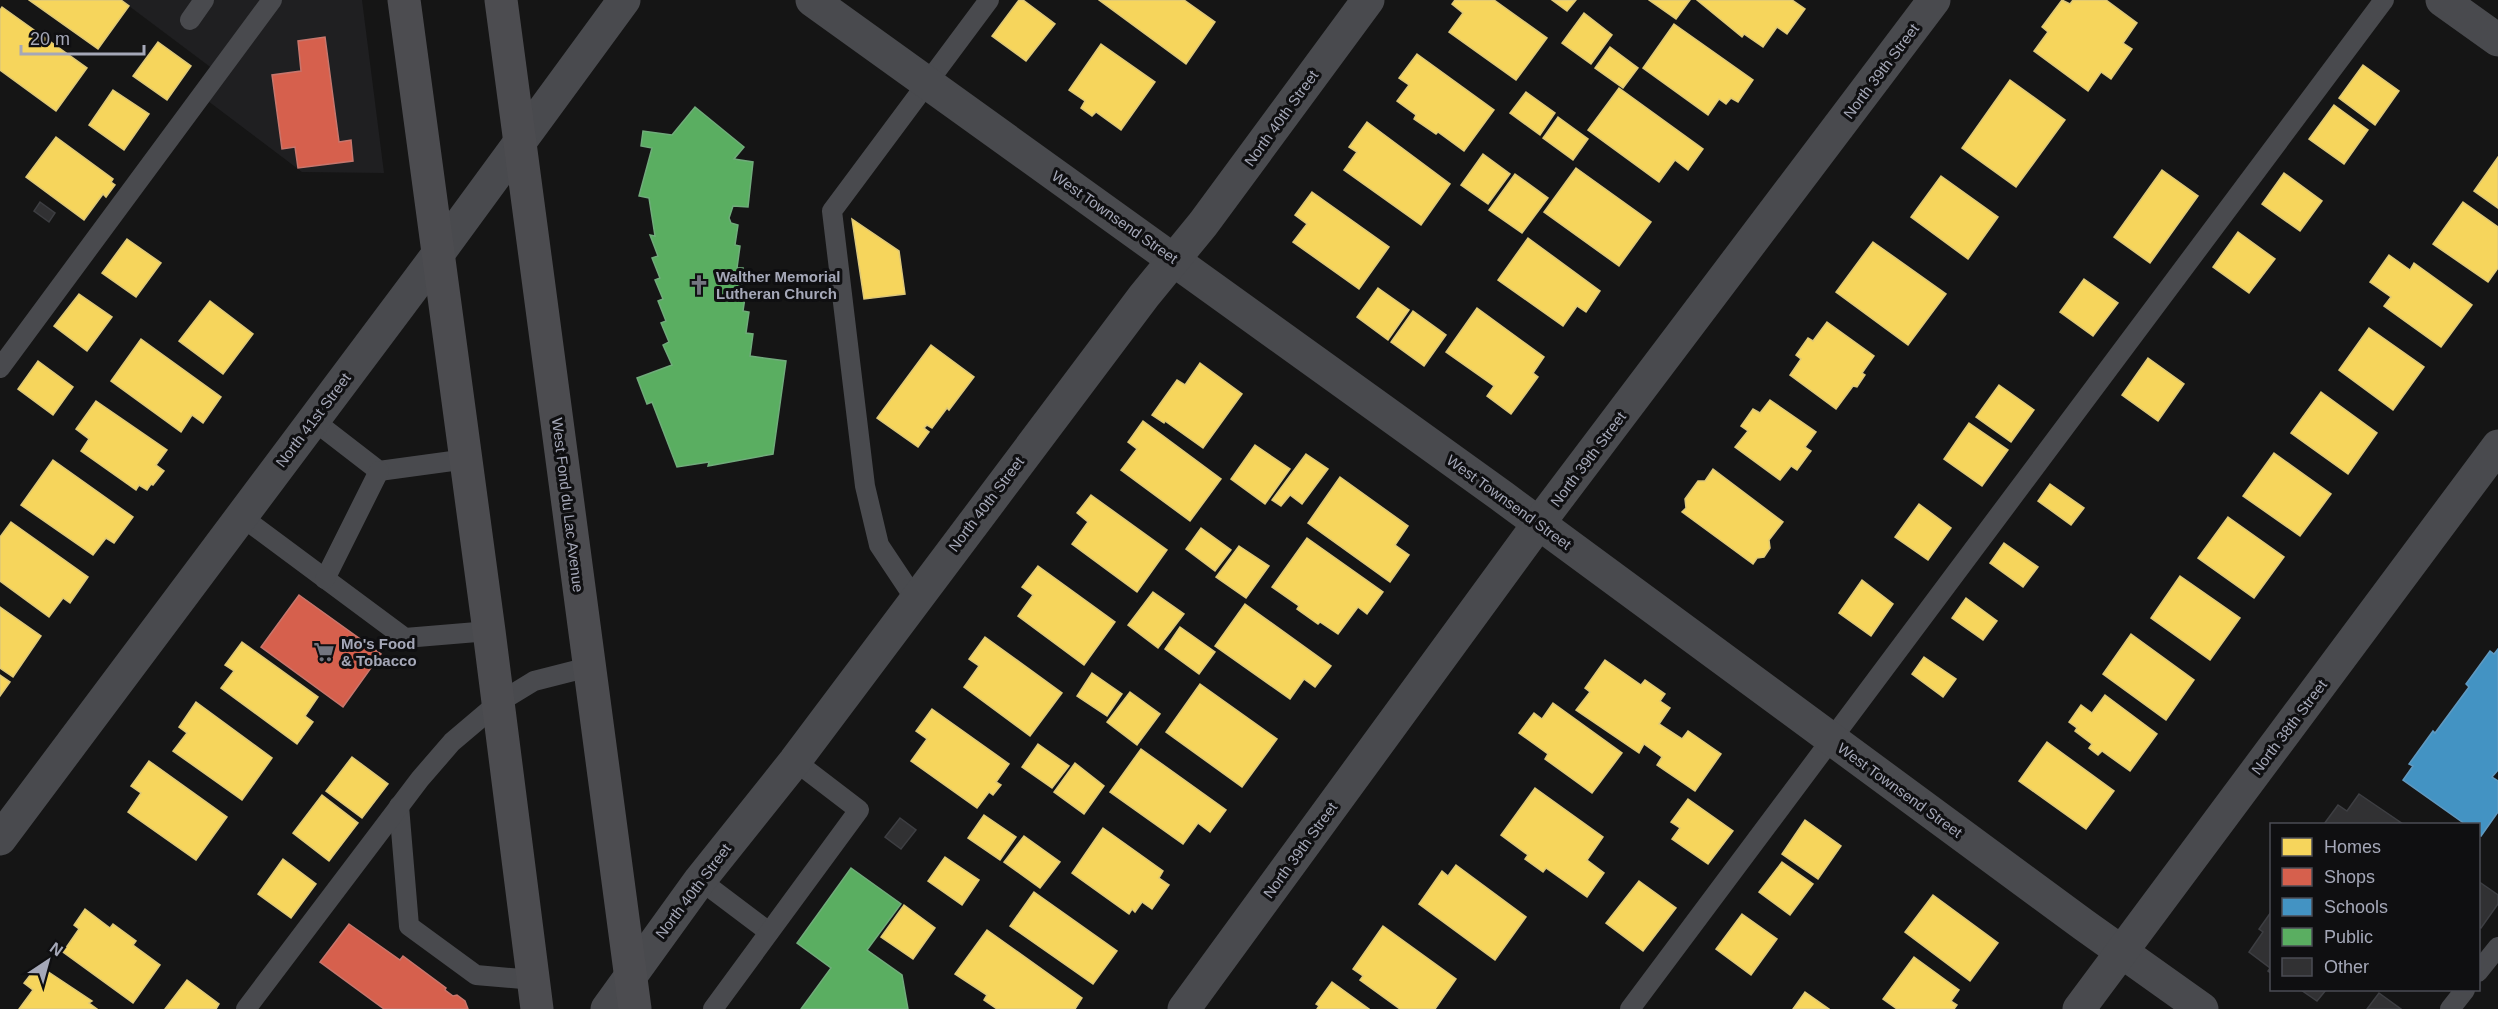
<svg xmlns="http://www.w3.org/2000/svg" width="2498" height="1009" viewBox="0 0 2498 1009" font-family="Helvetica,sans-serif">
	<style>
		.built { fill: #1f1f21 }
		.homes { fill: #f6d55c; stroke: #dec878; stroke-width: 1.5 }
		.shops { fill: #d6604d; stroke: #c7766d; stroke-width: 1.5 }
		.schools { fill: #4393c3; stroke: #6099c0; stroke-width: 1.5 }
		.public { fill: #5aae61; stroke: #70ac7b; stroke-width: 1.5 }
		.building { fill: #313133; stroke: #3d3e42; stroke-width: 1.5 }
		.lines { fill: none; stroke-linecap: round; stroke-linejoin: round }
		.service { stroke: #494a4e; stroke-width: 20 }
		.minor { stroke: #494a4e; stroke-width: 33 }
		.primary { stroke: #4c4c50; stroke-width: 33 }
		.labels { text-anchor: middle; dominant-baseline: central; stroke-width: 6; stroke-linejoin: round; paint-order: stroke }
		.street-label { font-size: 15px; fill: #a5a8b8; stroke: #0f0f11 }
		.poi-label { font-size: 15px; font-weight: bold; fill: #a5a8b8; stroke: #0f0f11; text-anchor: start }
	</style>
	<rect width="100%" height="100%" fill="#151515"/>
	<polygon class="built" points="121,0 362,0 384,173 302,172 208,101 225,78"/>
	<g class="homes">
		<polygon points="29,0 121,0 129,6 98,49"/>
		<polygon points="1019,0 1023,0 1055,24 1026,61 992,36"/>
		<polygon points="1099,0 1184,0 1215,22 1186,64"/>
		<polygon points="1455,0 1494,0 1547,38 1516,80 1449,32 1463,13 1452,4"/>
		<polygon points="1552,0 1576,0 1567,11"/>
		<polygon points="1649,0 1690,0 1676,19"/>
		<polygon points="1697,0 1792,0 1805,9 1787,34 1777,27 1763,47 1744,34 1742,37"/>
		<polygon points="2062,0 2070,4 2073,0 2106,0 2137,23 2123,43 2132,49 2111,79 2101,72 2088,91 2034,51 2048,32 2042,27"/>
		<polygon points="2,7 87,68 56,111 0,70 0,10"/>
		<polygon points="1584,13 1612,35 1591,64 1562,43"/>
		<polygon points="1674,24 1753,80 1738,102 1731,98 1726,104 1719,99 1708,115 1643,68"/>
		<polygon points="158,42 191,66 167,100 133,76"/>
		<polygon points="1101,44 1155,82 1121,130 1096,112 1092,116 1081,108 1085,101 1069,90"/>
		<polygon points="1610,47 1638,68 1623,88 1595,68"/>
		<polygon points="1417,54 1494,110 1464,151 1438,132 1436,134 1414,119 1416,115 1397,101 1409,85 1399,78"/>
		<polygon points="2363,65 2399,91 2375,125 2339,98"/>
		<polygon points="2010,80 2065,120 2016,187 1962,148"/>
		<polygon points="1619,88 1703,149 1688,170 1675,160 1659,182 1588,130"/>
		<polygon points="113,90 149,114 124,150 89,125"/>
		<polygon points="1526,92 1555,113 1540,135 1510,113"/>
		<polygon points="2334,105 2368,130 2344,164 2309,139"/>
		<polygon points="1558,117 1588,139 1573,160 1543,138"/>
		<polygon points="1367,122 1450,184 1421,225 1344,170 1357,152 1349,147"/>
		<polygon points="56,137 113,179 111,182 115,185 106,197 103,194 84,220 26,177"/>
		<polygon points="1483,154 1510,174 1488,204 1461,185"/>
		<polygon points="2498,157 2498,208 2474,191"/>
		<polygon points="1576,168 1651,222 1619,266 1544,212"/>
		<polygon points="2162,170 2198,196 2150,263 2114,237"/>
		<polygon points="2284,173 2322,201 2300,231 2262,204"/>
		<polygon points="1515,174 1548,198 1522,233 1489,210"/>
		<polygon points="1941,176 1998,217 1968,259 1911,217"/>
		<polygon points="1312,192 1389,247 1359,289 1293,242 1307,224 1295,215"/>
		<polygon points="2463,202 2498,227 2498,268 2488,282 2433,244"/>
		<polygon points="852,219 899,251 905,294 864,299"/>
		<polygon points="2238,232 2275,259 2249,293 2213,267"/>
		<polygon points="1528,238 1600,291 1586,312 1577,306 1563,326 1498,280"/>
		<polygon points="127,239 161,263 136,297 102,273"/>
		<polygon points="1873,242 1946,294 1908,345 1836,292"/>
		<polygon points="2389,255 2410,270 2414,263 2472,305 2441,347 2384,306 2391,297 2370,282"/>
		<polygon points="2084,279 2118,303 2093,336 2060,312"/>
		<polygon points="1378,288 1409,310 1388,340 1357,317"/>
		<polygon points="79,294 112,317 87,351 54,326"/>
		<polygon points="210,301 253,334 223,374 179,341"/>
		<polygon points="1477,308 1544,357 1533,373 1538,377 1511,414 1487,396 1494,386 1446,352"/>
		<polygon points="1413,311 1446,335 1424,366 1391,342"/>
		<polygon points="1827,322 1874,356 1862,373 1865,375 1857,387 1853,386 1836,409 1790,375 1801,359 1796,355 1808,338 1813,341"/>
		<polygon points="2369,328 2424,367 2393,410 2339,370"/>
		<polygon points="141,339 221,397 203,423 192,415 181,432 111,381"/>
		<polygon points="931,345 974,377 949,410 947,408 932,428 927,425 924,428 929,432 918,447 877,418"/>
		<polygon points="2148,358 2184,384 2158,421 2122,395"/>
		<polygon points="38,361 73,387 53,415 18,389"/>
		<polygon points="1200,363 1242,394 1203,448 1165,421 1164,423 1152,415 1177,380 1185,385"/>
		<polygon points="1999,385 2034,410 2011,442 1976,417"/>
		<polygon points="2321,392 2377,433 2348,474 2291,433"/>
		<polygon points="1770,400 1816,432 1805,447 1811,451 1797,470 1791,466 1780,480 1735,447 1748,431 1741,426 1753,409 1760,413"/>
		<polygon points="96,401 167,450 156,465 164,471 153,485 151,484 147,490 139,485 136,490 81,451 89,439 76,429"/>
		<polygon points="1143,421 1221,479 1190,521 1121,470 1137,449 1128,442"/>
		<polygon points="1969,423 2008,450 1982,486 1944,459"/>
		<polygon points="1255,445 1290,469 1265,504 1231,479"/>
		<polygon points="2274,453 2331,494 2300,536 2243,496"/>
		<polygon points="1306,454 1328,469 1302,504 1290,495 1281,506 1272,500"/>
		<polygon points="53,460 133,517 114,543 106,538 93,555 21,505"/>
		<polygon points="1713,469 1783,522 1769,540 1770,548 1764,557 1757,558 1753,564 1682,512 1686,508 1685,499 1698,481 1705,481"/>
		<polygon points="1340,477 1408,526 1395,545 1409,555 1390,582 1308,523"/>
		<polygon points="2050,484 2084,508 2071,525 2038,501"/>
		<polygon points="1091,495 1167,550 1137,592 1072,544 1088,522 1077,513"/>
		<polygon points="1919,504 1951,528 1928,560 1895,537"/>
		<polygon points="2228,517 2284,557 2254,598 2198,558"/>
		<polygon points="11,522 88,577 70,603 63,598 49,617 0,581 0,537"/>
		<polygon points="1201,528 1231,550 1215,571 1186,549"/>
		<polygon points="1307,538 1383,592 1367,614 1358,607 1338,634 1320,622 1318,624 1297,609 1299,606 1272,587"/>
		<polygon points="2004,543 2038,567 2023,587 1990,563"/>
		<polygon points="1239,546 1269,566 1246,598 1216,577"/>
		<polygon points="1038,566 1115,622 1084,665 1018,616 1033,595 1022,587"/>
		<polygon points="2180,576 2240,618 2210,660 2151,618"/>
		<polygon points="1862,580 1893,604 1871,636 1839,613"/>
		<polygon points="1153,592 1184,614 1158,648 1128,625"/>
		<polygon points="1966,598 1997,621 1983,640 1952,618"/>
		<polygon points="1245,604 1331,666 1315,687 1304,679 1290,699 1215,646"/>
		<polygon points="0,607 41,636 13,677 0,668"/>
		<polygon points="1180,627 1215,652 1199,674 1165,649"/>
		<polygon points="2131,634 2194,680 2166,720 2103,674"/>
		<polygon points="985,637 1062,693 1030,736 964,687 979,666 969,659"/>
		<polygon points="242,642 318,697 305,716 313,722 297,744 221,688 234,671 225,665"/>
		<polygon points="1924,657 1956,679 1943,697 1912,674"/>
		<polygon points="1605,660 1641,685 1645,680 1665,694 1660,701 1670,708 1659,724 1682,739 1688,731 1721,754 1695,791 1657,765 1662,757 1644,744 1639,753 1576,710 1590,692 1585,688"/>
		<polygon points="1092,673 1122,694 1107,716 1077,696"/>
		<polygon points="0,675 10,682 0,696"/>
		<polygon points="1200,684 1277,739 1242,787 1166,732"/>
		<polygon points="1130,692 1160,714 1137,745 1107,722"/>
		<polygon points="2105,695 2157,734 2130,771 2102,751 2098,755 2089,748 2092,744 2075,731 2077,728 2069,722 2081,705 2092,713"/>
		<polygon points="196,702 272,758 242,800 173,751 187,733 179,727"/>
		<polygon points="1553,703 1622,753 1592,793 1545,759 1548,754 1519,733 1534,713 1542,719"/>
		<polygon points="932,709 1009,764 996,782 1001,785 993,795 989,792 977,808 911,761 927,739 916,731"/>
		<polygon points="2047,742 2114,791 2086,829 2019,781"/>
		<polygon points="1038,744 1069,766 1052,788 1022,767"/>
		<polygon points="1141,749 1226,810 1210,832 1198,823 1183,844 1110,792"/>
		<polygon points="352,757 388,784 362,818 326,791"/>
		<polygon points="149,761 227,817 196,860 128,812 141,793 131,786"/>
		<polygon points="1075,763 1104,786 1084,814 1054,792"/>
		<polygon points="1535,788 1603,837 1587,860 1604,873 1587,897 1546,868 1543,872 1525,859 1528,855 1501,835"/>
		<polygon points="322,795 358,823 329,861 293,833"/>
		<polygon points="1688,799 1733,831 1708,864 1672,839 1680,828 1671,822"/>
		<polygon points="984,815 1016,837 1000,860 968,838"/>
		<polygon points="1805,820 1841,846 1818,879 1782,854"/>
		<polygon points="1103,828 1163,871 1159,878 1169,885 1152,909 1142,902 1135,912 1132,909 1129,914 1072,873"/>
		<polygon points="1024,836 1060,862 1040,888 1004,862"/>
		<polygon points="945,857 979,880 962,905 928,881"/>
		<polygon points="283,859 316,884 291,918 258,894"/>
		<polygon points="1782,862 1813,884 1790,915 1759,892"/>
		<polygon points="1456,865 1526,917 1495,960 1419,904 1442,871 1448,876"/>
		<polygon points="1639,881 1676,908 1643,951 1606,923"/>
		<polygon points="1034,892 1117,951 1093,984 1010,926"/>
		<polygon points="1933,895 1998,943 1970,981 1905,932"/>
		<polygon points="904,905 935,928 913,959 881,937"/>
		<polygon points="85,909 110,928 113,924 136,941 133,945 160,965 133,1003 63,952 79,929 74,925"/>
		<polygon points="1742,914 1777,939 1751,975 1716,949"/>
		<polygon points="1383,926 1456,979 1435,1009 1400,1009 1360,980 1363,976 1353,969"/>
		<polygon points="987,930 1082,998 1075,1009 997,1009 984,1000 987,995 955,974"/>
		<polygon points="1914,957 1959,990 1951,1001 1957,1005 1954,1009 1897,1009 1883,999"/>
		<polygon points="38,965 92,1001 89,1003 97,1009 19,1009 33,990 24,983"/>
		<polygon points="187,980 219,1004 216,1009 165,1009"/>
		<polygon points="1332,982 1369,1009 1317,1009 1319,1006 1316,1004"/>
		<polygon points="1805,992 1829,1009 1793,1009"/>
	</g>
	<g class="shops">
		<polygon points="325,37 339,142 351,140 353,161 298,168 295,147 282,149 272,75 301,71 298,41"/>
		<polygon points="299,595 381,654 343,707 261,647"/>
		<polygon points="349,924 400,960 403,956 446,988 445,990 453,996 457,995 465,1001 468,1009 384,1009 320,962"/>
	</g>
	<polygon class="schools" points="2498,649 2498,770 2492,777 2498,781 2498,812 2481,836 2478,835 2478,824 2465,824 2403,780 2413,766 2409,764 2433,731 2435,733 2469,687 2466,684 2490,651 2494,654"/>
	<g class="public">
		<polygon points="695,107 744,147 734,159 753,162 748,207 733,206 729,218 731,223 738,225 735,245 740,246 737,268 743,268 741,290 746,291 743,311 749,312 746,333 753,334 750,356 786,361 773,454 708,466 709,462 677,467 652,402 647,404 637,378 672,365 663,345 669,342 661,323 666,321 658,301 663,299 655,280 660,278 652,258 658,256 650,235 655,236 649,198 639,196 652,148 641,146 643,131 672,135"/>
		<polygon points="851,868 901,904 867,950 902,975 908,1009 801,1009 831,968 797,943"/>
	</g>
	<g class="building">
		<polygon points="40,202 55,213 49,222 34,211"/>
		<polygon points="2359,794 2403,824 2324,824 2338,805 2347,811"/>
		<polygon points="900,818 916,830 901,849 885,837"/>
		<polygon points="2478,881 2498,895 2498,904 2481,928 2478,926"/>
		<polygon points="2271,912 2272,912 2272,974 2268,971 2270,968 2249,952 2263,932 2259,929"/>
		<polygon points="2301,990 2326,990 2317,1001"/>
		<polygon points="2379,993 2401,1009 2367,1009"/>
	</g>
	<g class="lines">
		<g class="service">
			<polyline points="190,20 204,0"/>
			<polyline points="0,368 272,0"/>
			<polyline points="313,420 379,471 467,459"/>
			<polyline points="242,517 405,638 489,631"/>
			<polyline points="325,579 379,471"/>
			<polyline points="915,599 879,545 865,486 832,211 989,0"/>
			<polyline points="399,806 409,926 476,975 534,980"/>
			<polyline points="700,880 769,932"/>
			<polyline points="2478,972 2498,947"/>
			<polyline points="246,1009 420,779 452,742 498,703 534,681 589,667"/>
			<polyline points="713,1009 859,810 795,761"/>
			<polyline points="1630,1009 2384,0"/>
			<polyline points="2450,1009 2465,990"/>
		</g>
		<g class="minor">
			<polyline points="812,0 1503,497 2084,925 2202,1009"/>
			<polyline points="2442,0 2498,40"/>
			<polyline points="0,839 438,254 624,0"/>
			<polyline points="607,1009 700,880 795,761 1144,296 1203,224 1368,0"/>
			<polyline points="1184,1009 1539,523 1934,0"/>
			<polyline points="2079,1009 2498,446"/>
		</g>
		<g class="primary">
			<polyline points="404,0 489,631 537,1009"/>
			<polyline points="501,0 635,1009"/>
		</g>
	</g>
	<defs>
		<g id="church-bare" transform="scale(1.62)"><path d="M-1.2-6h2.4v3.5h3.3v2.4h-3.3V6h-2.4V-.1h-3.3v-2.4h3.3Z" fill="#73757f" stroke="#0f0f11" stroke-width="2.5" paint-order="stroke"/></g>
		<g id="supermarket-bare" transform="scale(1.62)"><path d="M-6-5.5h2.5l.6 2H6L4.5 2H-2.5L-4.4-4H-6ZM-1.5 3.2a1.3 1.3 0 1 0 .1 0ZM3 3.2a1.3 1.3 0 1 0 .1 0Z" fill="#73757f" stroke="#0f0f11" stroke-width="2.5" paint-order="stroke"/></g>
	</defs>
	<g fill-rule="evenodd">
		<use href="#church-bare" x="699" y="285"/>
		<use href="#supermarket-bare" x="324" y="652"/>
	</g>
	<g class="labels">
		<g class="street-label">
			<text transform="translate(1881 71) rotate(-53)">North 39th Street</text>
			<text transform="translate(1281 118) rotate(-54)">North 40th Street</text>
			<text transform="translate(1115 217) rotate(35)">West Townsend Street</text>
			<text transform="translate(313 420) rotate(-53)">North 41st Street</text>
			<text transform="translate(1588 459) rotate(-53)">North 39th Street</text>
			<text transform="translate(1509 502) rotate(36)">West Townsend Street</text>
			<text transform="translate(986 504) rotate(-53)">North 40th Street</text>
			<text transform="translate(568 505) rotate(83)">West Fond du Lac Avenue</text>
			<text transform="translate(2289 727) rotate(-53)">North 38th Street</text>
			<text transform="translate(1900 790) rotate(36)">West Townsend Street</text>
			<text transform="translate(1300 850) rotate(-54)">North 39th Street</text>
			<text transform="translate(693 891) rotate(-53)">North 40th Street</text>
		</g>
		<g class="poi-label">
			<text x="716" y="276">Walther Memorial<tspan x="716" dy="17">Lutheran Church</tspan></text>
			<text x="341" y="643">Mo's Food<tspan x="341" dy="17">&amp; Tobacco</tspan></text>
		</g>
	</g>
	<rect x="2270" y="823" width="210" height="168" fill="#0f0f11" stroke="#4b4c54" stroke-width="1.5"/>
	<rect x="2282" y="838" width="30" height="18" fill="#f6d55c" stroke="#4b4c54" stroke-width="1.5"/>
	<text x="2324" y="853" font-size="18" fill="#a5a8b8">Homes</text>
	<rect x="2282" y="868" width="30" height="18" fill="#d6604d" stroke="#4b4c54" stroke-width="1.5"/>
	<text x="2324" y="883" font-size="18" fill="#a5a8b8">Shops</text>
	<rect x="2282" y="898" width="30" height="18" fill="#4393c3" stroke="#4b4c54" stroke-width="1.5"/>
	<text x="2324" y="913" font-size="18" fill="#a5a8b8">Schools</text>
	<rect x="2282" y="928" width="30" height="18" fill="#5aae61" stroke="#4b4c54" stroke-width="1.5"/>
	<text x="2324" y="943" font-size="18" fill="#a5a8b8">Public</text>
	<rect x="2282" y="958" width="30" height="18" fill="#313133" stroke="#4b4c54" stroke-width="1.5"/>
	<text x="2324" y="973" font-size="18" fill="#a5a8b8">Other</text>
	<g transform="translate(48 961) rotate(36)" stroke="#0f0f11" stroke-width="4.5" paint-order="stroke">
	<path d="M0-4.5L10 22L0 15L-10 22Z" fill="#a5a8b8"/>
	<text y="-9" font-size="16" font-weight="bold" text-anchor="middle" fill="#a5a8b8">N</text>
	</g>
	<path d="M21 45v9h123v-9" fill="none" stroke="#a5a8b8" stroke-width="3"/>
	<text x="30" y="45" font-size="18" fill="#a5a8b8" stroke="#0f0f11" stroke-width="4.5" paint-order="stroke">20 m</text>
</svg>
